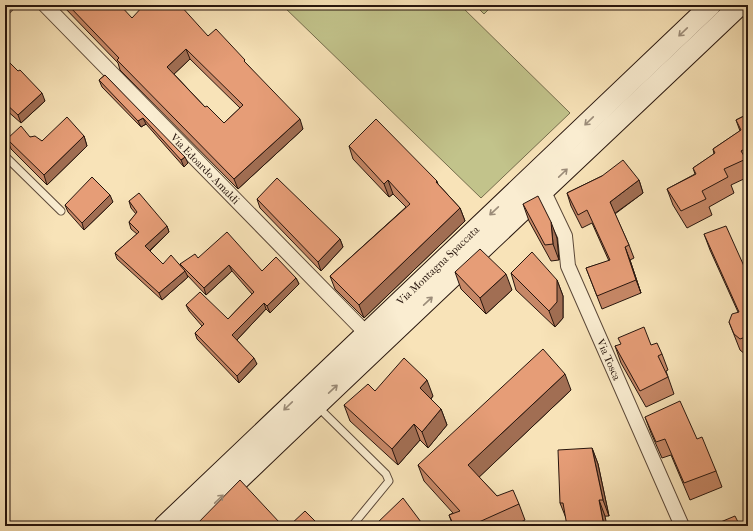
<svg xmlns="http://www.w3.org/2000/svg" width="753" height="531" viewBox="0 0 753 531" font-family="'IM FELL French Canon',serif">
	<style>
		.green { fill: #c2c38b; stroke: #746c4c }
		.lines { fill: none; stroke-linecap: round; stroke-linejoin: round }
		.service-casing { stroke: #5b4838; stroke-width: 9 }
		.minor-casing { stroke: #5b4838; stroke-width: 16 }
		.secondary-casing { stroke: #27150d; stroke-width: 22 }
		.service { stroke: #faedd1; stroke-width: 7 }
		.minor { stroke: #faedd1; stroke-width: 14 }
		.secondary { stroke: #faedd1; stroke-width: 20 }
		.wall { fill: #c68766; stroke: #27150d; fill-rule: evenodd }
		.shaded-wall { fill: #a16e53; stroke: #27150d }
		.building { fill: #e69d77; stroke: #27150d; fill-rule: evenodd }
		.oneway { stroke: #9b8c79 }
		.labels { text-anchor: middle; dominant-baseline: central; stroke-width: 3.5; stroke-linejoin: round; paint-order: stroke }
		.street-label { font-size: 11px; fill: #27150d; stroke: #faedd1 }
	</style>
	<rect width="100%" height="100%" fill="#f8e3b8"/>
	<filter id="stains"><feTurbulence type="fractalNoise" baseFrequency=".005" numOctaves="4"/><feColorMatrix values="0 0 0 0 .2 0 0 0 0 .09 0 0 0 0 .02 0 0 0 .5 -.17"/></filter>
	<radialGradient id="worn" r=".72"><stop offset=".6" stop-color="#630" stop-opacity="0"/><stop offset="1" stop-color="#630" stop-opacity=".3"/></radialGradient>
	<g class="green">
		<polygon points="282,5 460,5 570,113 481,198"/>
		<polygon points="475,5 493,5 484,14"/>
	</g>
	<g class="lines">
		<g class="service-casing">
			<g id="service">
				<polyline points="5,156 61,211"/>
				<polyline points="317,406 386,474 389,481 352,526"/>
			</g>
		</g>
		<g class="minor-casing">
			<g id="minor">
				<path id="s1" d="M 45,5 L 366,333"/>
				<polyline points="5,7 7,5"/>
				<path id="s2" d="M 544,192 L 565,236 L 568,266 L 682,526"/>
			</g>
		</g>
		<g class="secondary-casing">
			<g id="secondary">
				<path id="s3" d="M 164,526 L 711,5"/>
				<path d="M 191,526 C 372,351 557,179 740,5"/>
			</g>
		</g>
		<use href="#service" class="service"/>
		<use href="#minor" class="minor"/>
		<use href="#secondary" class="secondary"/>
	</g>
	<g class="wall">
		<path d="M 62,5 L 110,5 L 113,7 L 132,18 L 208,36 L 246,63 L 303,129 L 238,189 L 120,70 L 118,63 ZM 190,59 L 240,108 L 224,123 L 205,107 L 174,74 Z"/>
		<polygon points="5,58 45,101 21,123 5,109"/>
		<polygon points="105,75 188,163 184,167 146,124 141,127 102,87 99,80"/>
		<polygon points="748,114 748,177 731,185 734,193 709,207 712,215 687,228 673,205 667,189 695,174 693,168 714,154 713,149 740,131 736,120"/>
		<polygon points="84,136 87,146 47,185 11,149 7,139 30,137 42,141"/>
		<polygon points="349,146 437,181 438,184 460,208 465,221 364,318 335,289 330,276 406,207 393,194 389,197 353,159"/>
		<polygon points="602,176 639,180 643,193 615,214 629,245 634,258 630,260 641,293 602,309 586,268 609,261 592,223 582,228 571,206 567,193"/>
		<polygon points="257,199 340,239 343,247 321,271 260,208"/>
		<polygon points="129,201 167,226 169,232 150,251 163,264 181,266 180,264 198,258 296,278 299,284 270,313 266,309 237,340 257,364 239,383 197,339 195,333 202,326 189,311 186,305 228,319 252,294 232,271 206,295 187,275 188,277 162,300 117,259 115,253 137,234 131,229 129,222 136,214 131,208"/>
		<polygon points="113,202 84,230 68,212 65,205"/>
		<polygon points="523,204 557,238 559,260 551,261 529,221"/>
		<polygon points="704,234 748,275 748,354 746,355 740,350 729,322 738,312 710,250"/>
		<polygon points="455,272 512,290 486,314 461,289"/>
		<polygon points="511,273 557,280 563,296 563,318 555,327 516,290"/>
		<polygon points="651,345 662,354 668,370 666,371 674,394 646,407 621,363 615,346"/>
		<polygon points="571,390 479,477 497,496 519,504 525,520 513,526 453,526 449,515 453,513 424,481 418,465"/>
		<polygon points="375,391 433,396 431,399 441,409 447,425 428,448 420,440 398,465 350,421 344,405"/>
		<polygon points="645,417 697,439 716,471 722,487 690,500 671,455 662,458 651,433"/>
		<polygon points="592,448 598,464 609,516 566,518 560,503"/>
	</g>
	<g class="shaded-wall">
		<polygon points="186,49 190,59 171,77 167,67"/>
		<polygon points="42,93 45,101 21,123 18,115"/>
		<polygon points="143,118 146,124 141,127 138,121"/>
		<polygon points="300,119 303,129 238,189 234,179"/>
		<polygon points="84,136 87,146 47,185 44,175"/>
		<polygon points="185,157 188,163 184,167 181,160"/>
		<polygon points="388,180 393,194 389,197 384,184"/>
		<polygon points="639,180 643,193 614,214 610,202"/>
		<polygon points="110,195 113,202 84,230 82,223"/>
		<polygon points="460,208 465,221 364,318 359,305"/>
		<polygon points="551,222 557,238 559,260 553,244"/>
		<polygon points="167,226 169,232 147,253 145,246"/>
		<polygon points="340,239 343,247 321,271 318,262"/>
		<polygon points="625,247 630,260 641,293 636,280"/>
		<polygon points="229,265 232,271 206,295 204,288"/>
		<polygon points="185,271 188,277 162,300 159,293"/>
		<polygon points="506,274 512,290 486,314 480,298"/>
		<polygon points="296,278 299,284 270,313 267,306"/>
		<polygon points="557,280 563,296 563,318 555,327 549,311"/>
		<polygon points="264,303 266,309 235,342 232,335"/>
		<polygon points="254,358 257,364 239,383 237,376"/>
		<polygon points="565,374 571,390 474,482 468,465"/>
		<polygon points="427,380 433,396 426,404 420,388"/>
		<polygon points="441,409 447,425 428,448 422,432"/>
		<polygon points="414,424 420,440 398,465 392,449"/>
		<polygon points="592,448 598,464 609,516 603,500"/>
		<polygon points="599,500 605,516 607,526 604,526"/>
		<polygon points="280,523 281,526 277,526"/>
	</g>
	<g class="building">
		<path d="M 68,5 L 110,5 L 113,7 L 116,5 L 120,5 L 132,18 L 144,5 L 180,5 L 208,36 L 216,29 L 245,60 L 244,61 L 300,119 L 234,179 L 117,60 L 119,58 ZM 186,49 L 243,105 L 224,123 L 207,106 L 205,107 L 167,67 Z"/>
		<polygon points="5,58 18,71 20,70 42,93 18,115 5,103"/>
		<polygon points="105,75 185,157 181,160 143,118 138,121 99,80"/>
		<polygon points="748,96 748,103 745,98"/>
		<polygon points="748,114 748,147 741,151 746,159 724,169 728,177 702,191 706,199 681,211 667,189 696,174 693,168 715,153 713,149 741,130 736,120"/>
		<polygon points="67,117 84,136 44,175 7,139 21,126 30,137 35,136 42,141"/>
		<polygon points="376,119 437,181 436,182 460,208 359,305 330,276 410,204 388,180 384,184 349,146"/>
		<polygon points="623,160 639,180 610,202 629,245 625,247 636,280 597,296 586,268 610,260 587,210 578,215 567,193 602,176"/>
		<polygon points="92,177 110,195 82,223 65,205"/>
		<polygon points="277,178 340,239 318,262 257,199"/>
		<polygon points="139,193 167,226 145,246 163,264 171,255 185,271 159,293 115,253 139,232 129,222 137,212 129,201"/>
		<polygon points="538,196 551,222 553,244 545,245 523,204"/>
		<polygon points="726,226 748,275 748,336 740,339 734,334 729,322 732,314 739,312 704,234"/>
		<polygon points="227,232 262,271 276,257 296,278 267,306 264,303 232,335 254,358 237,376 195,333 204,324 186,305 200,292 228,319 254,292 229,265 204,288 180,264 195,254 198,258"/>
		<polygon points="480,249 506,274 480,298 455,272"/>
		<polygon points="532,252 557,280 557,302 549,311 511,273"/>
		<polygon points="644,327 651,345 657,343 662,354 658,356 668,377 640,391 615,346 621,344 618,338"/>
		<polygon points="543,349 565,374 468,465 497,496 513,490 519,504 470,526 454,526 449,515 460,511 418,465"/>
		<polygon points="404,358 427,380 420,388 441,409 422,432 414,424 392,449 344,405 368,384 375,391"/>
		<polygon points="680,401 697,439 702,437 716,471 684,483 665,439 656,442 645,417"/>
		<polygon points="592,448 603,500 599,500 604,526 567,526 563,503 560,503 558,450"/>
		<polygon points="240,480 280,523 277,526 195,526"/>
		<polygon points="403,498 424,526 374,526"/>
		<polygon points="305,511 317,523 314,526 289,526"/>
		<polygon points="735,516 740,526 711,526"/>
	</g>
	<defs><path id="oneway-shaft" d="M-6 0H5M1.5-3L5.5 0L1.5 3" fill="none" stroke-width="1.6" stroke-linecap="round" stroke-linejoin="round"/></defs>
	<g class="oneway">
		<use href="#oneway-shaft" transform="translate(683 32) rotate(136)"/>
		<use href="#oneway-shaft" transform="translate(589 121) rotate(136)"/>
		<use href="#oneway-shaft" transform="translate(563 173) rotate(-44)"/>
		<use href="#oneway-shaft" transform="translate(494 211) rotate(137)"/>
		<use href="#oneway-shaft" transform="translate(428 301) rotate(-43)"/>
		<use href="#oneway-shaft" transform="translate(333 389) rotate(-43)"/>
		<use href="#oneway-shaft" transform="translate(288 406) rotate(136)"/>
		<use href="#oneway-shaft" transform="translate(219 499) rotate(-44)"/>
	</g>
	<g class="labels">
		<g class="street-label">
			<text stroke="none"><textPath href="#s1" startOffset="229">Via Edoardo Amaldi</textPath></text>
			<text stroke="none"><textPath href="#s3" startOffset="378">Via Montagna Spaccata</textPath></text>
			<text stroke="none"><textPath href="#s2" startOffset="181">Via Tosca</textPath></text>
		</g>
	</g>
	<rect width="753" height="531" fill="none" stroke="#f8e3b8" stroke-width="20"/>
	<rect x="6" y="6" width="741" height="519" fill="none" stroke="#27150d" stroke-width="2"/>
	<rect x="10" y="10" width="733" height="511" fill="none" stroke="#27150d"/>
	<rect width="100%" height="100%" filter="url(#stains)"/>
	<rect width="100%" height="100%" fill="url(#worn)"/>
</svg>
